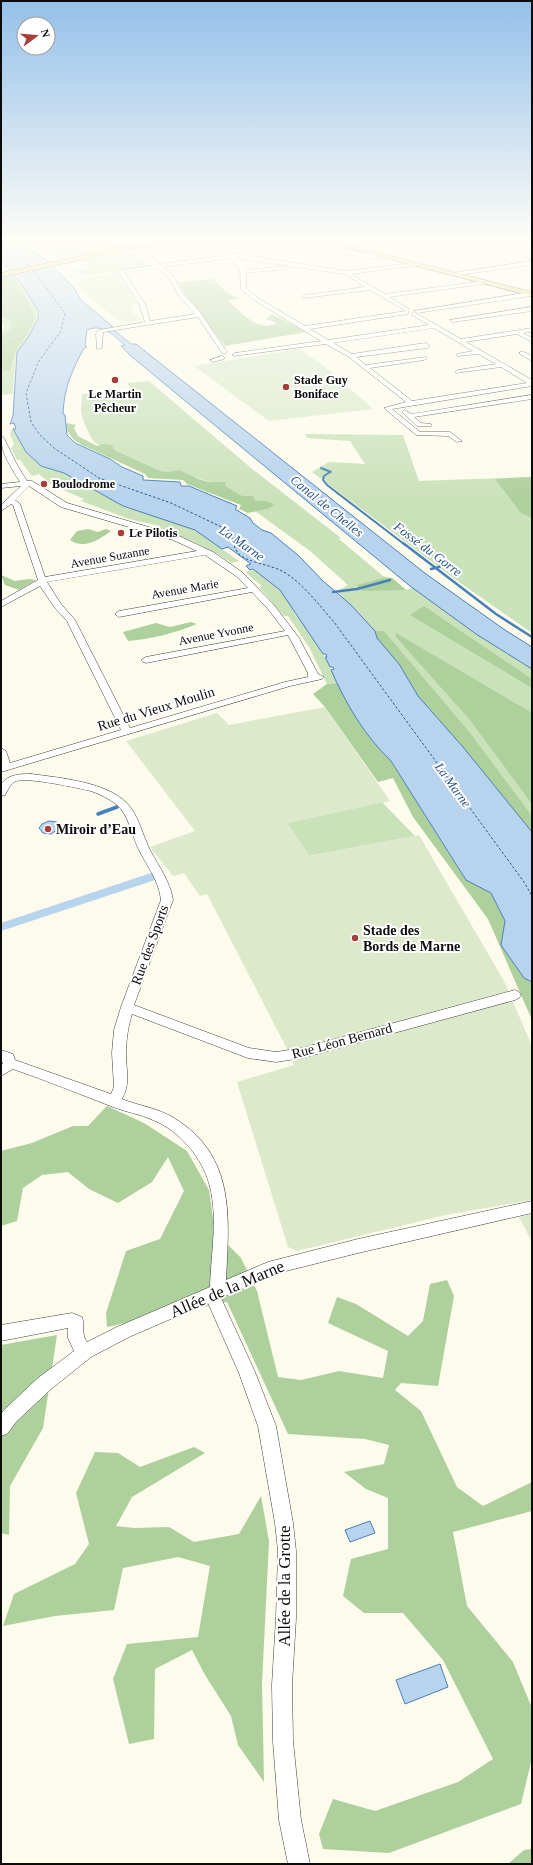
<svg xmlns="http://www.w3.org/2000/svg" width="533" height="1865" viewBox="0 0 533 1865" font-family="Georgia,serif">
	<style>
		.industrial { fill: #e9e0e9 }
		.green { fill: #cae2ba }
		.forest { fill: #aed09c }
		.pitch { fill: #dceacb }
		.plaza { fill: #ebe9dc }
		.water { fill: #b7d3ed; stroke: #4880ba }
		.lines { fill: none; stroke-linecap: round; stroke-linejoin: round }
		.stream-far2 { stroke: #4880ba; stroke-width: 2 }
		.stream-far1 { stroke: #4880ba; stroke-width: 2.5 }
		.stream { stroke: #4880ba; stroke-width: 3.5 }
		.canal { fill: #b7d3ed; fill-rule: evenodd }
		.ferry { stroke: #26548b; stroke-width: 1; stroke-dasharray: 2.5 2; stroke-linecap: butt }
		.minor-casing { stroke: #3e3e3e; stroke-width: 1 }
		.major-casing { stroke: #1c1c1c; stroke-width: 1 }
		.minor { fill: #fff; fill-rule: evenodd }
		.major { fill: #e6d772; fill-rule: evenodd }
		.poi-dot { fill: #a83e37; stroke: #fff; stroke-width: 1.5 }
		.labels { text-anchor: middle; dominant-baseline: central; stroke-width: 4; stroke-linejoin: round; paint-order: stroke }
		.far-poi-label { font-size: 12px; font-weight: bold; fill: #0b0b0b; stroke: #fff; text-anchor: start }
		.far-street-label { font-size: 12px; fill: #0b0b0b; stroke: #fff }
		.far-water-label { font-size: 13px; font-style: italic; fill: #26548b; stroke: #fff }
		.street-label { font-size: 14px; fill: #0b0b0b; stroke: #fff }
		.poi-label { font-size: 14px; font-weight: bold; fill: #0b0b0b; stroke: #fff; text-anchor: start }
		.near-street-label { font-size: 17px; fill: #0b0b0b; stroke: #fff }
	</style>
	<rect width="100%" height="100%" fill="#fcfbec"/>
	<polygon class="industrial" points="27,239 123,239 130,245 88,248 44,248"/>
	<g class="green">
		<polygon points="130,245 63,259 58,259 44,248 57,247 88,248"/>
		<polygon points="132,252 150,267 86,275 73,272 73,271 93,268 82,261"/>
		<path d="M 13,274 C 32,300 48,308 27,339 C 24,343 20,347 18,351 C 14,358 14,385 13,394 L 1,395 L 1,334 L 5,326 L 1,322 L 1,277 Z"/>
		<polygon points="149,381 251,468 341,538 339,539 383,576 392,578 406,590 413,588 476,634 532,669 532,832 463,747 375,631 337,591 348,585 310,551 218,484 182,474 152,470 117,455 97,444 91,438 83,420 81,410 82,394 132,392 127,383"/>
		<path d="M 13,427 L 26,452 L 41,466 L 64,473 L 126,508 L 163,518 L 195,530 L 239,561 L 232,563 C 208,548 185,536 158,529 L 160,526 L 129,519 L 81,501 L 84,499 L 52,485 L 39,474 L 32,476 L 20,460 L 17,460 L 11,448 L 14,444 L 10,434 Z"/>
		<polygon points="305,434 403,435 419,481 532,477 532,633 459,582 312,472 329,462 365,464 350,441 307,438"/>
		<polygon points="255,570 278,588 288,600 296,616 302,621 325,658 335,676 337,683 327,684 309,647 288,616 284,616 259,587 262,586 245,572"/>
		<polygon points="382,802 415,836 309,856 287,823"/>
	</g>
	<g class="forest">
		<path d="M 8,276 L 13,277 C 22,290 31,303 35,319 L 25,338 L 15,352 L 10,370 L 1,371 L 1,335 L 7,333 L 12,326 L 10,321 L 1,316 L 1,278 Z"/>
		<path d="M 213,279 L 226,292 L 240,299 L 228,300 C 240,312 258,333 277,323 L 266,319 L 272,314 L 306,332 L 225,346 L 185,294 L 178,282 Z"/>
		<polygon points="67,423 76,425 74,428 78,436 97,446 104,444 112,445 114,450 160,471 169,472 180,470 198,479 209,482 226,482 225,486 242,496 253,496 255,501 266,501 274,504 270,508 248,513 239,509 241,505 187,484 183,480 148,478 145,474 82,445 73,439 64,426"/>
		<polygon points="532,477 532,518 521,513 495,479"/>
		<path d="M 88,529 L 98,532 L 106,529 L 111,531 C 100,539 84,550 70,540 L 77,531 Z"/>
		<polygon points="1,575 15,581 28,579 36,580 19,590 5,585"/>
		<polygon points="383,578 392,578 406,590 364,591 359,589 357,585"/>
		<polygon points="424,606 532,679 532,688 410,615"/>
		<path d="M 191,622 L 197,624 C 175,633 152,639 128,641 L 123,632 L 156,623 L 170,627 Z"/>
		<polygon points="375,631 384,631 470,733 532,816 532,832 463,747 418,696 399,664 377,638"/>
		<polygon points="396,633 532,713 532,804 470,720 396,637"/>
		<path d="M 337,683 C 352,712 367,738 391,761 L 466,880 L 491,893 L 505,921 L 501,945 L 524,978 L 532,982 L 532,1020 L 488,919 L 413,817 L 393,778 L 378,782 L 325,707 L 313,694 L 327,684 Z"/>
		<polygon points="107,1106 144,1123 187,1151 209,1190 215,1232 241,1258 257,1291 278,1377 301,1380 339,1371 383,1378 388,1351 328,1323 337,1297 356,1304 408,1336 423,1321 430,1284 447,1280 454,1296 438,1386 401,1383 395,1390 421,1411 457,1487 483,1506 532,1482 532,1511 453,1532 467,1606 513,1662 532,1708 532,1758 521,1804 389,1853 323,1849 319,1834 333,1799 375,1811 458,1782 493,1759 443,1660 403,1613 364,1613 343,1596 351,1559 388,1549 388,1498 366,1489 344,1472 384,1464 389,1445 365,1439 288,1434 227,1302 107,1327 106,1313 126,1251 160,1239 184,1191 168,1157 152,1182 118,1203 89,1189 68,1172 42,1175 23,1188 17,1221 1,1226 1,1151 32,1143 73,1126 88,1126"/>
		<polygon points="57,1335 43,1428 10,1486 9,1535 1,1533 1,1345"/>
		<polygon points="194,1447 205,1453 132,1497 116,1526 134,1528 169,1527 194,1542 239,1534 261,1496 269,1541 262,1683 264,1782 238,1745 231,1716 205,1675 192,1650 155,1669 154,1739 129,1744 113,1679 127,1644 198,1637 210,1566 178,1557 123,1568 114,1610 55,1616 3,1626 14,1594 75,1564 89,1544 76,1493 95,1452 118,1453 140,1467"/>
		<polygon points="532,1849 532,1864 508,1864 524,1850"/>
	</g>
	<g class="pitch">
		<polygon points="115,274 117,274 137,304 130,305 133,313 142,320 122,323 89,297 78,283 88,277"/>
		<polygon points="299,349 323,365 373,409 269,421 194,366"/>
		<polygon points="325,707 390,801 287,823 310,856 419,835 504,981 532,1046 532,1200 446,1215 297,1251 288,1247 237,1082 294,1065 285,1045 207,894 200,896 184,873 173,876 150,847 195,831 126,741 217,713 229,725"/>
		<polygon points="532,1214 532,1242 519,1217"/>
	</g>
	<polygon class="plaza" points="224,239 245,240 267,243 277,242 247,247 246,248 250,250 231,255 221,250 210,252 208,250 218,249 211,241"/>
	<g class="water">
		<path d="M 1,239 L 14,239 L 47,260 L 74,288 L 81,300 L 113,327 L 111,328 L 131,344 L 136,344 L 426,574 L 505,630 L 532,647 L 532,669 L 476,634 L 410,586 L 132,357 L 121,346 L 125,345 C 114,336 103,323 87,330 L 85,345 L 87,347 L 84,348 C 72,371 64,387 63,414 L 65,415 L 67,435 L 75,443 L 110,459 L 122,467 L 143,476 L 143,480 L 180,482 L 181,486 L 189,486 L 237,506 L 235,509 L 250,518 L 253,523 L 262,530 L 271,533 L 299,556 L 323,581 L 350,604 L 375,631 L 377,638 L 399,664 L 418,696 L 463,747 L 532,832 L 532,982 L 524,978 L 501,945 L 505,921 L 491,893 L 466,880 L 391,761 C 364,735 346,704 331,670 L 334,669 L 333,667 L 330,667 L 325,657 L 327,657 L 326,654 L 323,654 L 280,590 L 253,569 L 250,570 L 246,566 L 251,564 L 228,547 L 222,549 L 195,530 L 123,506 L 64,473 L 41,466 L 26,452 L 13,429 L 16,429 L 14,423 L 10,424 L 13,416 L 17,352 L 27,339 L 38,319 L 38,310 L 22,285 L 1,260 Z"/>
		<polygon points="49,821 57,822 60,825 60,828 51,834 43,833 39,828 42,824"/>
		<polygon points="370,1521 375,1533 350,1542 345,1530"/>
		<polygon points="440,1664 448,1687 405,1704 396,1680"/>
	</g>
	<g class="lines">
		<g class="stream-far2">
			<polyline points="321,468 331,472"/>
			<polyline points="330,472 324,476 323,480 327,485 404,544"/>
		</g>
		<g class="stream-far1">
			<polyline points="403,543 496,614 532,637"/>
			<polyline points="431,569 439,567 447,561"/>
			<polyline points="333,592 357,589 390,580"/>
		</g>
		<polyline class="stream" points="98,814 117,807"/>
		<polygon class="canal" points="151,873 155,874 157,877 155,880 1,931 1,923"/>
		<g class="ferry">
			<polyline points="1,246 21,258 31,268"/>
			<path d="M 33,270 L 65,313 L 61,331 L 39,361 L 26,393 L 31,422 L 40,435 L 54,448 L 99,478 L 171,503 L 228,530 C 234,538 232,547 239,554 C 246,562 271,565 282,571 C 301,581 320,606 334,622 L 524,882 L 532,896"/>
		</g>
		<g class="minor-casing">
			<g id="minor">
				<path d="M 126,239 L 131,239 L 160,264 L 238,254 L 346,271 L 421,262 L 419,265 L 351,274 L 385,294 L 485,281 L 483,284 L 389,297 L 409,309 L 408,314 L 310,329 L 328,340 L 429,325 L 412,315 L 411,314 L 414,312 L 461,339 L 532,328 L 532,332 L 523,333 L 532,338 L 532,342 L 517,334 L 466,342 L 532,380 L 532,386 L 392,409 L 420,432 L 450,432 L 462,441 L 457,442 L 448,436 L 416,435 L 384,408 L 406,402 L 349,357 L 326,344 L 233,356 L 232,355 L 235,353 L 321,341 L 254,300 L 241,289 L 240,270 L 231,258 L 163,267 L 174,277 L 183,294 L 200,312 L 227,352 L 226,353 L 222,353 L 198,317 L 103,332 L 102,348 L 97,349 L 96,334 L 99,330 L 145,322 L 139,304 L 118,271 L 154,265 ZM 236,258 L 345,274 L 365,287 L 305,295 L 303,296 L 303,298 L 370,290 L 406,311 L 305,326 L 258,298 L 246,288 L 246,273 L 286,269 L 288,266 L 246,270 ZM 158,268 L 170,279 L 179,296 L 195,314 L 150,321 L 145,304 L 124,272 ZM 434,328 L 473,351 L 457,354 L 457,356 L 478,354 L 496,364 L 458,370 L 456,371 L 456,373 L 501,367 L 527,383 L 412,401 L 370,368 L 424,360 L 426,359 L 426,357 L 366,365 L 356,357 L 427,348 L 429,347 L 429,345 L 425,343 L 352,354 L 333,343 Z"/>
				<polygon points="159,239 165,239 171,242 167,243"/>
				<polygon points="259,239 268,239 383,256 374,259 261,240"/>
				<polygon points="331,239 343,239 332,241 330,240"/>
				<polygon points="407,239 415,239 363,250 361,249"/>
				<polygon points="488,239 493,239 532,255 532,259"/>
				<polygon points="283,246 285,248 242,255 239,253"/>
				<polygon points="532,261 532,265 457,275 454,273"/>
				<polygon points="531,292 531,296 417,313 414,311"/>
				<polygon points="532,307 532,311 453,322 450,320"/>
				<polygon points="520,352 524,352 532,356 532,361 520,354"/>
				<polygon points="222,356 225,358 224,359 213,362 210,360"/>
				<polygon points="532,395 532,399 414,417 421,423 431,424 431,426 417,426 402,412 405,410 411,414"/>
				<path d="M 1,436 L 4,438 L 16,463 L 27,481 L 32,481 L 67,503 L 179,536 L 213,552 L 242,572 L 274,605 L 299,638 L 318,674 L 324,677 L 322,679 L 290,686 L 1,772 L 1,748 L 6,751 L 10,763 L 121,730 L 67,621 L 55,608 L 40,586 L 1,607 L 1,601 L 38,580 L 13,505 L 11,504 L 1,511 L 1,505 L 21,486 L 1,488 L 1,484 L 20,482 C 11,467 1,454 1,436 ZM 29,486 L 61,507 L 173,540 L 197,551 L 45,577 L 20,504 L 15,500 ZM 205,555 L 236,576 L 248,588 L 119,611 L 115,614 L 119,617 L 252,592 L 268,609 L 285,631 L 146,657 L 141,660 L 143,662 L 146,663 L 288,635 L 308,673 L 308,677 L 285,682 L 130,728 L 75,620 L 61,604 L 47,582 Z"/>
				<path d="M 31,774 C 61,778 112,782 131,808 C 140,821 143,836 150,850 C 159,867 170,881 173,900 L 134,1005 L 249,1048 L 276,1052 L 302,1048 L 515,990 L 519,992 L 521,995 L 519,998 L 515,1000 L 302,1058 L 276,1062 L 248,1058 L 132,1014 C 128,1027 126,1040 126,1054 C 126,1073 131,1081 122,1099 C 139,1106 158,1108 174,1118 C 236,1156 229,1217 226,1280 L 268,1262 L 358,1239 L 532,1201 L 532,1213 L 358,1253 L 270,1275 L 221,1298 L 255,1372 L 276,1426 L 293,1523 L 296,1551 L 296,1618 L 292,1685 L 293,1741 L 301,1820 L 310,1864 L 288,1864 L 279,1820 L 273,1741 L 272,1685 L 276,1618 L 278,1551 L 275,1523 L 258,1426 L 239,1373 L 208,1303 L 129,1337 L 91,1357 L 50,1390 L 16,1422 L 7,1434 L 1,1436 L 1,1414 L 4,1410 L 38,1378 L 74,1351 L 68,1338 L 68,1328 L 1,1341 L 1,1325 L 72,1313 L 82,1317 C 85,1325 81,1335 87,1342 L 117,1327 L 210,1287 C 211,1253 218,1220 210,1187 C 203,1158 180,1131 153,1120 C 140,1114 126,1112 113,1107 C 80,1094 47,1081 13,1069 L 1,1076 L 1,1065 L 3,1063 L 1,1061 L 1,1050 L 13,1054 L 15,1060 L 111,1094 L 114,1087 L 112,1053 L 114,1030 L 121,1007 L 161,900 C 159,880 146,865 138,848 C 131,833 129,815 116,804 C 109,799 100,794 91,791 C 78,788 28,777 16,781 C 10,784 8,790 5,795 L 1,796 L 1,784 C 9,774 20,774 31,774 Z"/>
			</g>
		</g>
		<g class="major-casing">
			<g id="major">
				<polygon points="179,239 194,239 191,241 127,250 1,277 1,273 127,246"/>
				<polygon points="313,239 323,239 532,292 532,296"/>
			</g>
		</g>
		<use href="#minor" class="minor"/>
		<use href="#major" class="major"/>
	</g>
	<linearGradient id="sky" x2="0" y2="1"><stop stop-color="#94c0ea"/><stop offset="0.48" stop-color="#fefdf6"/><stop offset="1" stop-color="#fefdf6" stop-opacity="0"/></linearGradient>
	<rect width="533" height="500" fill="url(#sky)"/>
	<g class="poi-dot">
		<circle cx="115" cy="380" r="4"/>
		<circle cx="286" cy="387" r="4"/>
		<circle cx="44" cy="484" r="4"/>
		<circle cx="121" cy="533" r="4"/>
		<circle cx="48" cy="829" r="4"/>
		<circle cx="355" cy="938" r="4"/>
	</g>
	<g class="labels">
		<g class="far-poi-label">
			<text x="294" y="380">Stade Guy<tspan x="294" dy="14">Boniface</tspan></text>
			<text x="115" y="394" text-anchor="middle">Le Martin<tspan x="115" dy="14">Pêcheur</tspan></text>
			<text x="52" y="484">Boulodrome</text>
			<text x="129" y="533">Le Pilotis</text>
		</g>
		<g class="far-street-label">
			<text transform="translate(110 557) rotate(-10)">Avenue Suzanne</text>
			<text transform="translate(185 589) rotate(-10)">Avenue Marie</text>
			<text transform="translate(216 634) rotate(-11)">Avenue Yvonne</text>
		</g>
		<g class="far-water-label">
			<text transform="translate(327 506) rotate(39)">Canal de Chelles</text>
			<text transform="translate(242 543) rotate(35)">La Marne</text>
			<text transform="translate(428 549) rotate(37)">Fossé du Gorre</text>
			<text transform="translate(453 785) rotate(54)">La Marne</text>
		</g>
		<g class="street-label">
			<text transform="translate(156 709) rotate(-17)">Rue du Vieux Moulin</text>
			<text transform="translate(150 945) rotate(-70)">Rue des Sports</text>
			<text transform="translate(342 1041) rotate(-15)">Rue Léon Bernard</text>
		</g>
		<g class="poi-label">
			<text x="56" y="829">Miroir d’Eau</text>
			<text x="363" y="930">Stade des<tspan x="363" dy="16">Bords de Marne</tspan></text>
		</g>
		<g class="near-street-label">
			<text transform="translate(227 1289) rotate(-23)">Allée de la Marne</text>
			<text transform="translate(284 1586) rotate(-90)">Allée de la Grotte</text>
		</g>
	</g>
	<rect width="533" height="1865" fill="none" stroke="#0b0b0b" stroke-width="4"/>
	<g transform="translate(36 36) rotate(74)"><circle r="19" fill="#ffffff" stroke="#9d9d9d"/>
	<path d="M0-3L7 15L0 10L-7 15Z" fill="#a83e37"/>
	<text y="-6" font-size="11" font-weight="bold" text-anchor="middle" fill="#0b0b0b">N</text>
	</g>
</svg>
